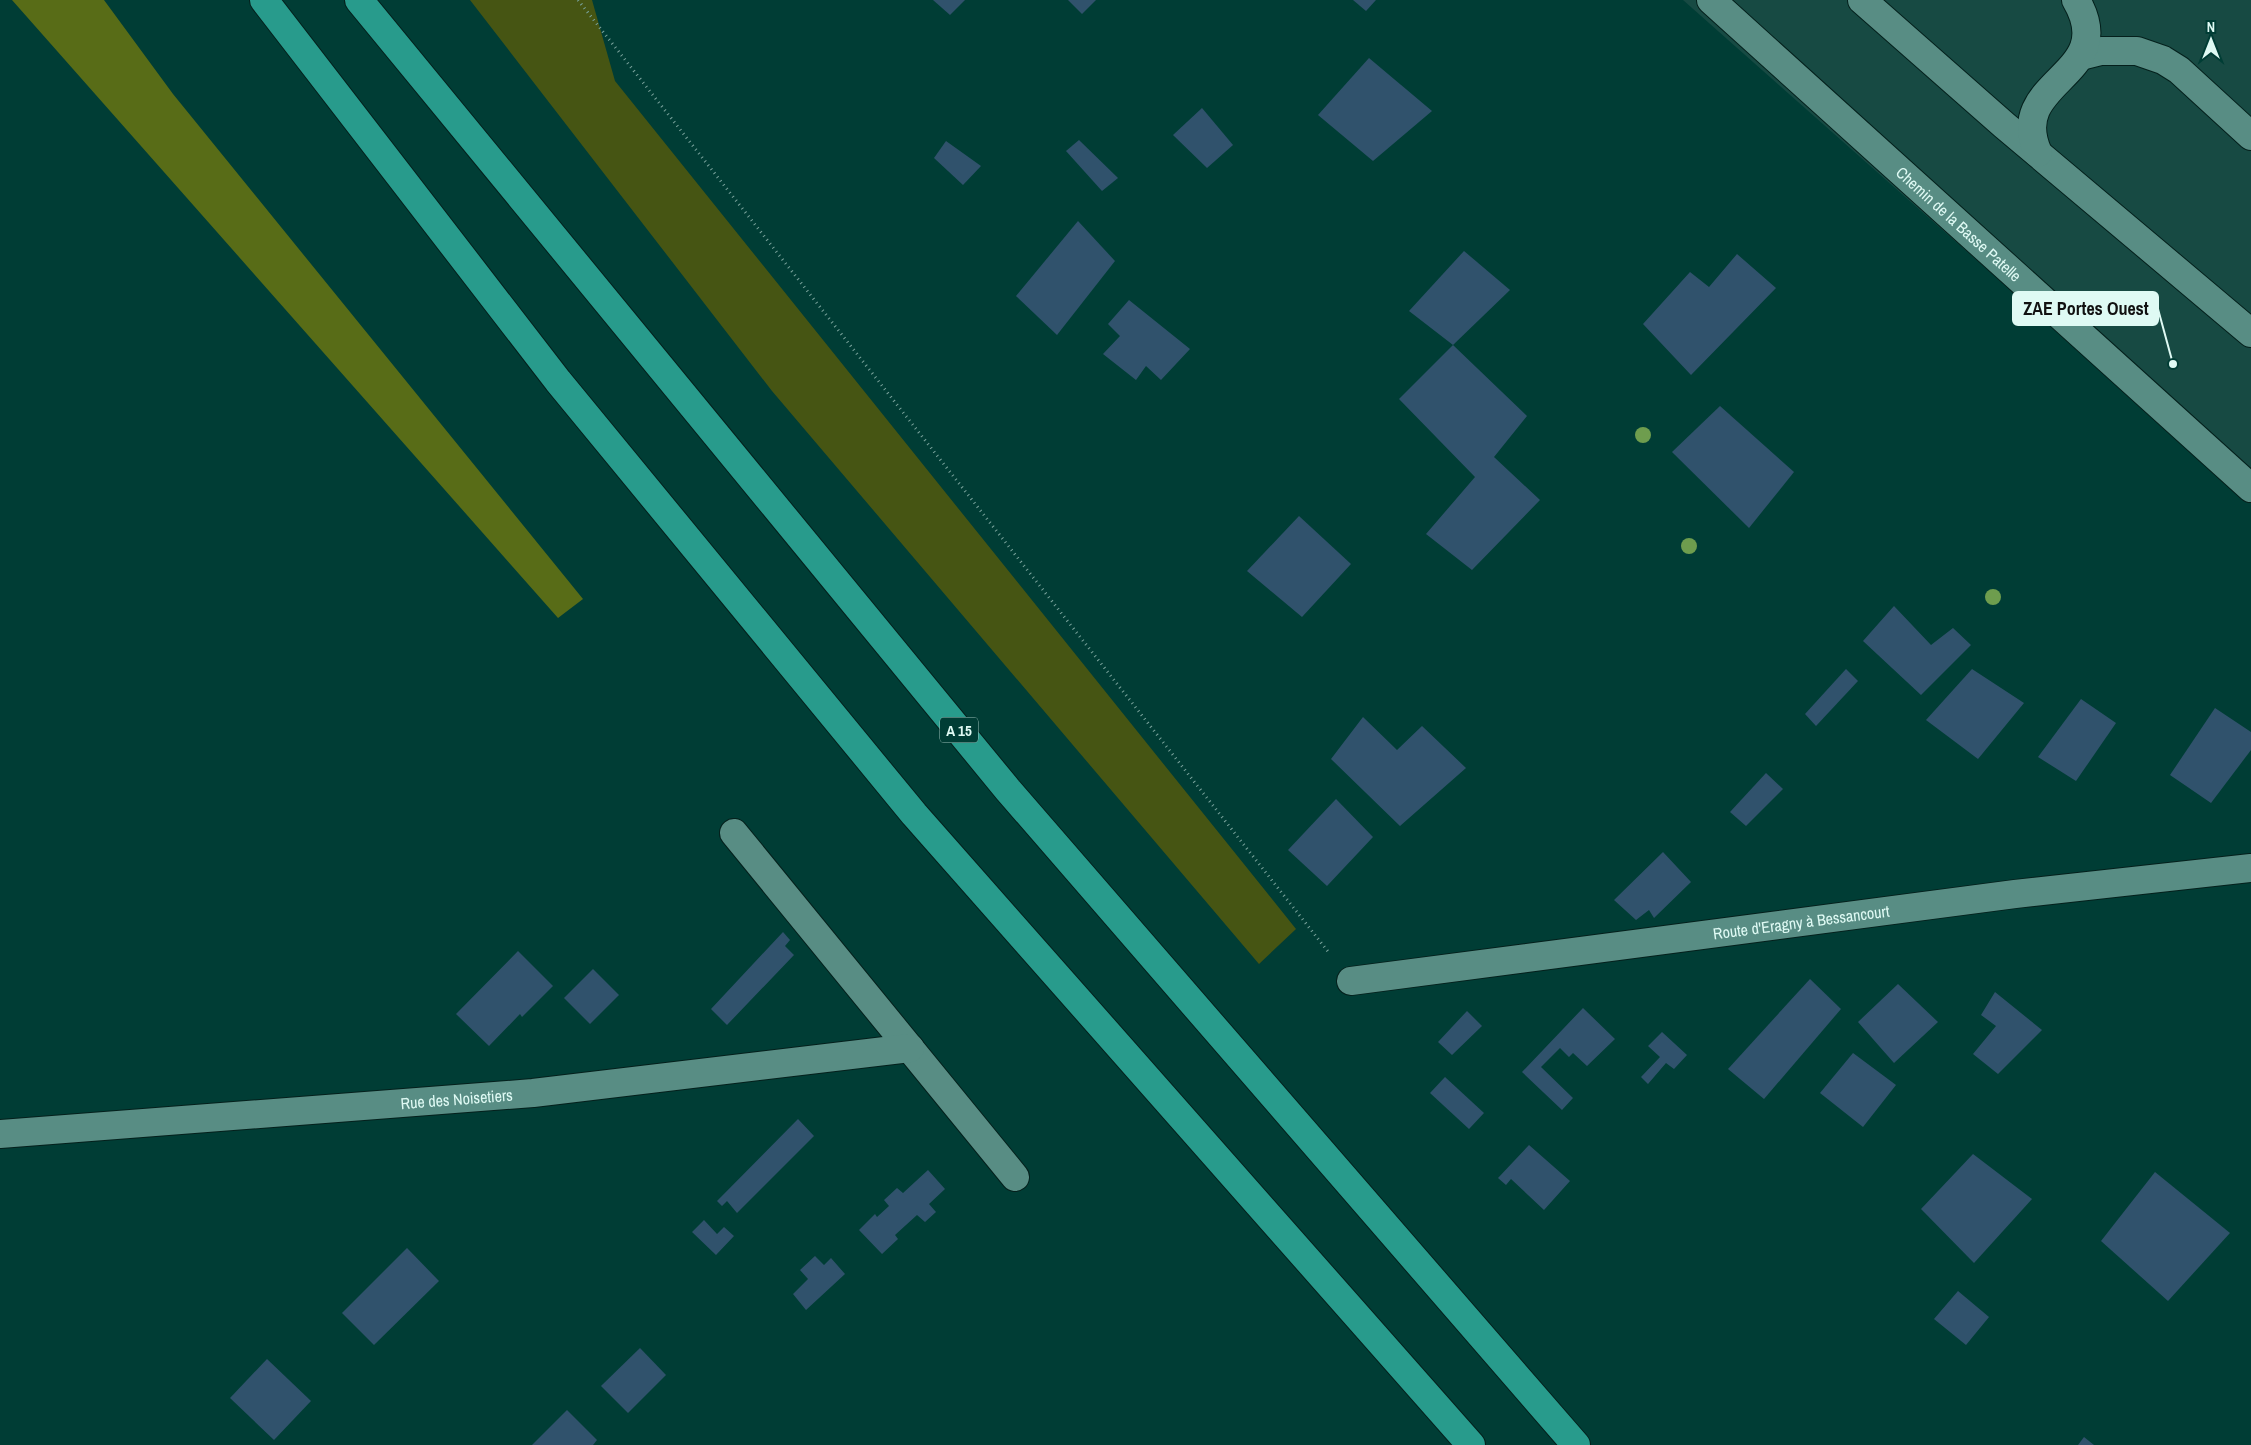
<svg xmlns="http://www.w3.org/2000/svg" width="2251" height="1445" viewBox="0 0 2251 1445" font-family="'Archivo Narrow',sans-serif">
	<style>
		.built { fill: #174a43 }
		.green { fill: #465513 }
		.forest { fill: #586c17 }
		.building { fill: #30526c }
		.lines { fill: none; stroke-linecap: round; stroke-linejoin: round }
		.minor-casing { stroke: #04201c; stroke-width: 30 }
		.highway-casing { stroke: #04201c; stroke-width: 30 }
		.path { stroke: #79a39c; stroke-width: 3; stroke-dasharray: 1 4; stroke-linecap: butt }
		.minor { stroke: #588d84; stroke-width: 28 }
		.highway { stroke: #289b8c; stroke-width: 28 }
		.tree { fill: #6e9d4e }
		.labels { text-anchor: middle; dominant-baseline: central; stroke-width: 4; stroke-linejoin: round; paint-order: stroke }
		.shield { fill: #003d35; stroke: #9cc1bb; stroke-width: 1 }
		.shield-label { font-size: 15px; font-weight: bold; fill: #dffaf4 }
		.street-label { font-size: 16px; fill: #dffaf4; stroke: #003d35 }
		.leader { fill: none; stroke: #dffaf4; stroke-width: 2 }
		.callout-dot { fill: #dffaf4; stroke: #003d35; stroke-width: 2 }
		.callout { fill: #dffaf4; stroke: #dffaf4; stroke-width: 2 }
		.callout-label { font-size: 18px; text-anchor: middle; font-weight: bold; fill: #111 }
	</style>
	<rect width="100%" height="100%" fill="#003d35"/>
	<polygon class="built" points="1683,0 2251,0 2251,502 1938,226"/>
	<polygon class="green" points="470,0 592,0 615,81 1296,929 1259,964 772,391"/>
	<polygon class="forest" points="12,0 104,0 173,94 583,599 558,618"/>
	<g class="building">
		<polygon points="933,0 965,0 950,15"/>
		<polygon points="1068,0 1096,0 1082,14"/>
		<polygon points="1353,0 1376,0 1366,11"/>
		<polygon points="1369,58 1432,111 1373,161 1318,115"/>
		<polygon points="1202,108 1233,145 1207,168 1173,135"/>
		<polygon points="1079,140 1118,178 1102,191 1066,151"/>
		<polygon points="946,141 981,166 963,185 934,158"/>
		<polygon points="1078,221 1115,261 1057,335 1016,296"/>
		<polygon points="1464,251 1510,290 1453,345 1409,311"/>
		<polygon points="1737,254 1776,288 1691,375 1643,324 1690,272 1709,287"/>
		<polygon points="1129,300 1190,349 1161,380 1146,366 1136,380 1103,354 1120,336 1108,324"/>
		<polygon points="1453,345 1527,416 1494,457 1540,500 1472,570 1426,534 1475,477 1399,399"/>
		<polygon points="1720,406 1794,472 1749,528 1672,452"/>
		<polygon points="1299,516 1351,564 1302,617 1247,571"/>
		<polygon points="1894,606 1931,645 1953,628 1971,645 1921,695 1863,641"/>
		<polygon points="1846,669 1858,681 1816,726 1805,714"/>
		<polygon points="1972,669 2024,703 1978,759 1926,720"/>
		<polygon points="2081,699 2116,723 2076,781 2038,757"/>
		<polygon points="2215,708 2251,732 2251,750 2211,803 2170,775"/>
		<polygon points="1363,717 1397,750 1422,726 1466,768 1400,826 1331,759"/>
		<polygon points="1766,773 1783,789 1746,826 1730,812"/>
		<polygon points="1336,799 1373,837 1327,886 1288,850"/>
		<polygon points="1663,852 1691,882 1654,918 1649,910 1636,920 1614,900"/>
		<polygon points="783,932 790,940 785,946 794,955 727,1025 711,1009"/>
		<polygon points="518,951 553,986 522,1017 520,1014 489,1046 456,1014"/>
		<polygon points="593,969 619,995 590,1024 564,998"/>
		<polygon points="1810,979 1841,1009 1764,1099 1728,1069"/>
		<polygon points="1898,984 1938,1022 1894,1063 1858,1022"/>
		<polygon points="1995,992 2042,1030 1998,1074 1973,1054 1996,1026 1981,1015"/>
		<polygon points="1583,1008 1615,1039 1587,1066 1573,1053 1569,1057 1560,1048 1541,1067 1573,1098 1562,1110 1522,1072"/>
		<polygon points="1467,1011 1482,1026 1452,1055 1438,1042"/>
		<polygon points="1662,1032 1687,1055 1674,1069 1666,1063 1648,1084 1641,1077 1660,1057 1648,1046"/>
		<polygon points="1853,1053 1896,1085 1863,1127 1820,1093"/>
		<polygon points="1445,1077 1484,1113 1469,1129 1430,1093"/>
		<polygon points="798,1119 814,1136 737,1213 727,1201 722,1206 717,1201"/>
		<polygon points="1529,1145 1570,1181 1544,1210 1511,1179 1506,1185 1498,1178"/>
		<polygon points="1973,1154 2032,1199 1974,1263 1921,1209"/>
		<polygon points="928,1170 945,1189 929,1204 936,1212 925,1222 917,1215 895,1235 898,1239 882,1254 859,1230 875,1214 877,1217 889,1206 884,1200 897,1188 903,1193"/>
		<polygon points="2155,1172 2230,1233 2168,1301 2101,1241"/>
		<polygon points="704,1220 717,1234 724,1227 734,1236 716,1255 692,1232"/>
		<polygon points="407,1248 439,1281 374,1345 342,1313"/>
		<polygon points="815,1256 824,1265 831,1258 845,1274 806,1310 793,1294 808,1279 800,1270"/>
		<polygon points="1958,1291 1989,1317 1966,1345 1934,1319"/>
		<polygon points="640,1348 666,1375 628,1413 601,1386"/>
		<polygon points="267,1359 311,1401 274,1440 230,1398"/>
		<polygon points="567,1410 597,1440 593,1445 532,1445"/>
		<polygon points="2084,1437 2094,1445 2078,1445"/>
	</g>
	<g class="lines">
		<g class="minor-casing">
			<g id="minor">
				<path id="s1" d="M 1711,0 L 2251,488"/>
				<polyline points="1862,0 2004,125 2251,333"/>
				<polyline points="2081,56 2101,51 2137,51 2163,60 2179,70 2251,136"/>
				<path d="M 2038,153 C 2005,79 2121,77 2076,0"/>
				<polyline points="734,833 1015,1177"/>
				<path id="s2" d="M 1351,981 L 2015,894 L 2251,868"/>
				<path id="s3" d="M 0,1134 L 533,1093 L 910,1048"/>
			</g>
		</g>
		<g class="highway-casing">
			<g id="highway">
				<polyline points="264,0 558,381 914,814 1471,1445"/>
				<polyline points="359,0 1008,790 1576,1445"/>
			</g>
		</g>
		<polyline class="path" points="578,0 1330,954"/>
		<use href="#minor" class="minor"/>
		<use href="#highway" class="highway"/>
	</g>
	<g class="tree">
		<circle cx="1643" cy="435" r="8"/>
		<circle cx="1689" cy="546" r="8"/>
		<circle cx="1993" cy="597" r="8"/>
	</g>
	<g class="labels">
		<rect class="shield" x="940" y="717.5" width="38" height="25" rx="4"/>
		<g class="shield-label">
			<text x="959" y="730">A 15</text>
		</g>
		<g class="street-label">
			<text stroke="none"><textPath href="#s1" startOffset="334">Chemin de la Basse Patelle</textPath></text>
			<text stroke="none"><textPath href="#s2" startOffset="454">Route d'Eragny à Bessancourt</textPath></text>
			<text stroke="none"><textPath href="#s3" startOffset="458">Rue des Noisetiers</textPath></text>
		</g>
	</g>
	<path class="leader" d="M2173 364L2158 309"/>
	<circle class="callout-dot" cx="2173" cy="364" r="5"/>
	<rect class="callout" x="2013" y="292" width="145" height="33" rx="5"/>
	<g class="callout-label">
		<text x="2086" y="315">ZAE Portes Ouest</text>
	</g>
	<g transform="translate(2211 40)" stroke="#003d35" stroke-width="4" paint-order="stroke">
	<path d="M0-4L9 19L0 12L-9 19Z" fill="#dffaf4"/>
	<text y="-8" font-size="14" font-weight="bold" text-anchor="middle" fill="#dffaf4">N</text>
	</g>
</svg>
